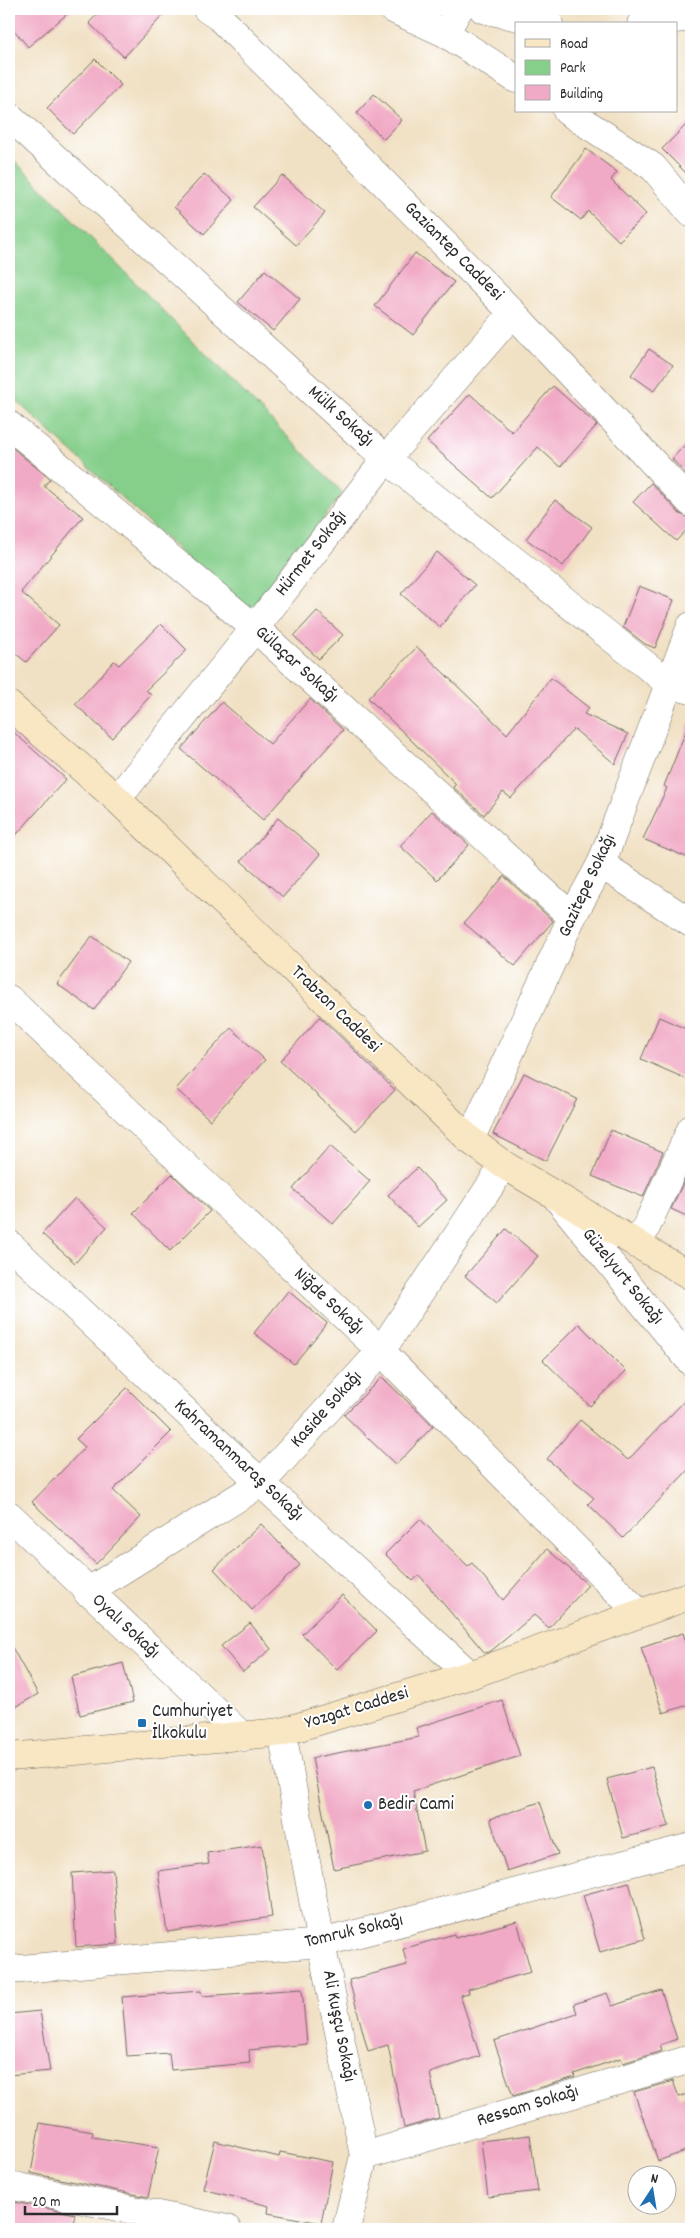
<svg xmlns="http://www.w3.org/2000/svg" width="700" height="2238" viewBox="0 0 700 2238" font-family="Dekko,sans-serif">
	<style>
		.green { fill: #85cf8b; stroke: #587d5b }
		.building { fill: #f1aac6 }
		.lines { fill: none; stroke-linecap: round; stroke-linejoin: round }
		.street-casing { stroke: #706b61; stroke-width: 29 }
		.secondary-casing { stroke: #706b61; stroke-width: 29 }
		.street { stroke: #fff; stroke-width: 28 }
		.secondary { stroke: #f9e7c3; stroke-width: 28 }
		.poi-dot { fill: #1f6fb2; stroke: #fff; stroke-width: 2 }
		.labels { text-anchor: middle; dominant-baseline: central; stroke-width: 4; stroke-linejoin: round; paint-order: stroke }
		.street-label { font-size: 19px; fill: #2b2b2b; stroke: #fff }
		.poi-label { font-size: 19px; fill: #2b2b2b; stroke: #fff; text-anchor: start }
	</style>
	<rect width="100%" height="100%" fill="#fff"/>
	<filter id="ink" filterUnits="userSpaceOnUse"><feTurbulence type="fractalNoise" baseFrequency=".02" numOctaves="2"/><feDisplacementMap in="SourceGraphic" scale="10" xChannelSelector="R" yChannelSelector="G"/><feConvolveMatrix kernelMatrix="1 2 1 2 8 2 1 2 1" color-interpolation-filters="sRGB"/></filter>
	<filter id="wash" filterUnits="userSpaceOnUse"><feTurbulence type="fractalNoise" baseFrequency=".0096" numOctaves="4" result="noise"/><feDisplacementMap in="SourceGraphic" scale="20" xChannelSelector="R" yChannelSelector="G"/><feGaussianBlur stdDeviation="1.12" result="paint"/><feColorMatrix in="noise" values="0 0 0 0 0 0 0 0 0 0 0 0 0 0 0 0 0 1.4 0 .05"/><feComposite in="paint" operator="in"/></filter>
	<g filter="url(#wash)">
		<rect width="100%" height="100%" fill="#f1e1c4"/>
		<polygon class="green" points="9,155 343,493 248,614 9,394"/>
		<g id="blocks">
			<g class="building">
				<polygon points="9,9 73,9 28,47 9,24"/>
				<polygon points="102,9 169,9 124,57 89,23"/>
				<polygon points="95,59 121,85 73,134 47,108"/>
				<polygon points="374,94 402,120 384,139 357,113"/>
				<polygon points="691,120 691,178 662,149"/>
				<polygon points="586,149 617,172 611,180 646,214 619,241 588,211 581,220 551,197"/>
				<polygon points="204,174 234,200 204,234 174,207"/>
				<polygon points="282,175 325,213 296,245 253,207"/>
				<polygon points="415,253 454,282 413,335 375,306"/>
				<polygon points="265,270 300,299 273,331 238,302"/>
				<polygon points="649,349 673,365 654,391 631,375"/>
				<polygon points="553,386 597,425 560,467 538,447 492,498 427,441 470,394 512,432"/>
				<polygon points="691,438 691,480 672,459"/>
				<polygon points="9,445 50,479 44,486 83,517 21,592 59,625 26,662 9,648"/>
				<polygon points="651,483 680,514 691,518 691,525 676,541 633,502"/>
				<polygon points="555,500 592,527 563,566 526,539"/>
				<polygon points="437,552 475,585 440,627 401,594"/>
				<polygon points="639,586 674,600 655,648 645,644 623,627"/>
				<polygon points="317,611 343,635 319,659 294,636"/>
				<polygon points="161,624 187,650 146,690 151,695 112,738 75,704 114,661 119,665"/>
				<polygon points="417,647 507,734 551,678 589,708 584,714 628,734 615,764 574,729 511,798 503,792 484,815 453,787 456,784 368,698"/>
				<polygon points="310,699 343,730 263,820 181,749 222,702 270,744"/>
				<polygon points="690,721 691,721 691,859 643,839 667,788 664,786"/>
				<polygon points="9,728 66,779 9,843"/>
				<polygon points="432,811 469,845 437,880 400,846"/>
				<polygon points="278,818 320,854 283,897 241,861"/>
				<polygon points="504,876 553,921 515,966 464,923"/>
				<polygon points="92,936 128,962 94,1010 57,984"/>
				<polygon points="320,1017 395,1090 356,1131 280,1061"/>
				<polygon points="659,1017 691,1031 691,1081 641,1059"/>
				<polygon points="231,1028 265,1060 210,1120 176,1089"/>
				<polygon points="524,1073 577,1099 546,1161 493,1134"/>
				<polygon points="611,1130 663,1152 643,1197 592,1176"/>
				<polygon points="330,1146 370,1181 333,1224 293,1189"/>
				<polygon points="691,1166 691,1218 671,1209"/>
				<polygon points="417,1168 447,1200 418,1227 388,1195"/>
				<polygon points="172,1174 210,1211 170,1251 133,1213"/>
				<polygon points="75,1198 107,1227 75,1263 42,1234"/>
				<polygon points="506,1229 538,1256 497,1303 465,1276"/>
				<polygon points="288,1291 327,1323 294,1364 254,1333"/>
				<polygon points="579,1324 626,1371 590,1406 543,1360"/>
				<polygon points="382,1377 433,1426 396,1465 344,1415"/>
				<polygon points="127,1388 171,1432 113,1490 141,1517 96,1564 32,1502 85,1447 76,1439"/>
				<polygon points="691,1394 691,1467 623,1538 588,1504 594,1498 547,1459 580,1420 628,1460"/>
				<polygon points="420,1519 468,1566 472,1563 503,1600 547,1549 588,1585 549,1628 534,1615 491,1651 485,1653 419,1575 413,1581 385,1554"/>
				<polygon points="261,1524 300,1565 252,1610 214,1569"/>
				<polygon points="342,1595 377,1631 337,1670 302,1634"/>
				<polygon points="250,1623 271,1649 243,1672 221,1646"/>
				<polygon points="683,1633 691,1657 691,1704 663,1713 641,1647"/>
				<polygon points="9,1642 38,1694 9,1711"/>
				<polygon points="123,1663 133,1702 80,1715 71,1677"/>
				<polygon points="502,1700 520,1756 413,1791 425,1851 334,1869 312,1758 419,1737 416,1728"/>
				<polygon points="652,1767 669,1826 623,1838 607,1779"/>
				<polygon points="540,1802 558,1854 507,1871 490,1819"/>
				<polygon points="262,1845 272,1917 167,1932 158,1871 209,1864 207,1853"/>
				<polygon points="113,1870 118,1944 76,1947 72,1873"/>
				<polygon points="629,1882 645,1939 600,1952 583,1895"/>
				<polygon points="517,1921 531,1972 468,1989 469,1993 460,1995 480,2056 430,2073 439,2118 404,2128 388,2045 368,2051 349,1980 407,1965 403,1949 454,1934 455,1938"/>
				<polygon points="302,1989 307,2044 249,2050 250,2063 171,2070 169,2053 127,2056 122,1997 201,1991 202,1996"/>
				<polygon points="661,1990 677,2039 660,2045 662,2051 623,2063 621,2058 574,2074 575,2077 513,2096 494,2041 577,2013 574,2004 607,1993 612,2006"/>
				<polygon points="40,2011 50,2071 9,2075 9,2014"/>
				<polygon points="673,2081 679,2097 691,2092 691,2149 658,2161 634,2092"/>
				<polygon points="40,2123 93,2132 92,2137 159,2147 148,2197 31,2173"/>
				<polygon points="530,2135 538,2191 488,2197 481,2141"/>
				<polygon points="215,2141 279,2157 280,2152 333,2162 321,2223 268,2213 269,2206 203,2189"/>
				<polygon points="9,2201 75,2214 72,2229 9,2229"/>
			</g>
		</g>
	</g>
	<g filter="url(#ink)">
		<use href="#blocks" fill-opacity="0" stroke="#706b61" stroke-width="1"/>
		<g class="lines">
			<g class="street-casing">
				<g id="street">
					<polyline points="207,9 219,17 513,313 691,503"/>
					<polyline points="393,9 445,33 516,79"/>
					<polyline points="483,9 549,24"/>
					<polyline points="641,24 691,17"/>
					<polyline points="445,33 459,9"/>
					<polyline points="567,111 653,167 691,213"/>
					<polyline points="9,116 386,459 671,685 691,690"/>
					<polyline points="9,425 255,628 572,917"/>
					<polyline points="117,799 255,628 386,459 513,313"/>
					<polyline points="601,864 691,923"/>
					<polyline points="9,999 381,1351 639,1613"/>
					<polyline points="470,1140 572,917 601,864 691,626"/>
					<polyline points="557,1198 691,1362"/>
					<polyline points="9,1244 261,1483 470,1675"/>
					<polyline points="638,1245 691,1129"/>
					<polyline points="9,1515 243,1737"/>
					<polyline points="87,1592 261,1483 381,1351 504,1165"/>
					<polyline points="282,1732 321,1943 364,2156 346,2229"/>
					<polyline points="9,1970 321,1943 691,1847"/>
					<polyline points="364,2156 691,2059"/>
					<polyline points="9,2185 227,2229"/>
				</g>
			</g>
			<g class="secondary-casing">
				<g id="secondary">
					<polyline points="9,705 117,799 470,1140 504,1165 691,1276"/>
					<polyline points="9,1757 282,1732 470,1675 691,1595"/>
				</g>
			</g>
			<use href="#street" class="street"/>
			<use href="#secondary" class="secondary"/>
		</g>
	</g>
	<g class="poi-dot">
		<rect x="137" y="1718" width="10" height="10" rx="2.5"/>
		<circle cx="368" cy="1805" r="5"/>
	</g>
	<g class="labels">
		<g class="street-label">
			<text transform="translate(453 252) rotate(45)">Gaziantep Caddesi</text>
			<text transform="translate(340 417) rotate(42)">Mülk Sokağı</text>
			<text transform="translate(312 554) rotate(-52)">Hürmet Sokağı</text>
			<text transform="translate(296 665) rotate(42)">Gülaçar Sokağı</text>
			<text transform="translate(588 886) rotate(-65)">Gazitepe Sokağı</text>
			<text transform="translate(335 1010) rotate(44)">Trabzon Caddesi</text>
			<text transform="translate(622 1277) rotate(51)">Güzelyurt Sokağı</text>
			<text transform="translate(328 1302) rotate(43)">Niğde Sokağı</text>
			<text transform="translate(327 1410) rotate(-48)">Kaside Sokağı</text>
			<text transform="translate(238 1461) rotate(43)">Kahramanmaraş Sokağı</text>
			<text transform="translate(125 1627) rotate(43)">Oyalı Sokağı</text>
			<text transform="translate(357 1709) rotate(-17)">Yozgat Caddesi</text>
			<text transform="translate(354 1932) rotate(-13)">Tomruk Sokağı</text>
			<text transform="translate(338 2026) rotate(79)">Ali Kuşçu Sokağı</text>
			<text transform="translate(528 2107) rotate(-17)">Ressam Sokağı</text>
		</g>
		<g class="poi-label">
			<text x="152" y="1712">Cumhuriyet<tspan x="152" dy="22">İlkokulu</tspan></text>
			<text x="378" y="1805">Bedir Cami</text>
		</g>
	</g>
	<rect width="700" height="2238" fill="none" stroke="#fff" stroke-width="30"/>
	<rect x="515" y="22" width="162" height="90" fill="#ffffff" stroke="#aaaaaa"/>
	<rect x="525" y="39" width="25" height="8" fill="#f9e7c3" stroke="#aaaaaa"/>
	<text x="560" y="48" font-size="15" fill="#2b2b2b">Road</text>
	<rect x="525" y="60" width="25" height="15" fill="#85cf8b" stroke="#aaaaaa"/>
	<text x="560" y="72" font-size="15" fill="#2b2b2b">Park</text>
	<rect x="525" y="85" width="25" height="15" fill="#f1aac6" stroke="#aaaaaa"/>
	<text x="560" y="98" font-size="15" fill="#2b2b2b">Building</text>
	<g transform="translate(652 2190) rotate(12)"><circle r="24" fill="#ffffff" stroke="#aaaaaa"/>
	<path d="M0-4L9 19L0 12L-9 19Z" fill="#1f6fb2"/>
	<text y="-8" font-size="14" font-weight="bold" text-anchor="middle" fill="#2b2b2b">N</text>
	</g>
	<path d="M25 2206v8h92v-8" fill="none" stroke="#2b2b2b" stroke-width="2.5"/>
	<text x="32" y="2206" font-size="15" fill="#2b2b2b" stroke="#ffffff" stroke-width="4" paint-order="stroke">20 m</text>
</svg>
